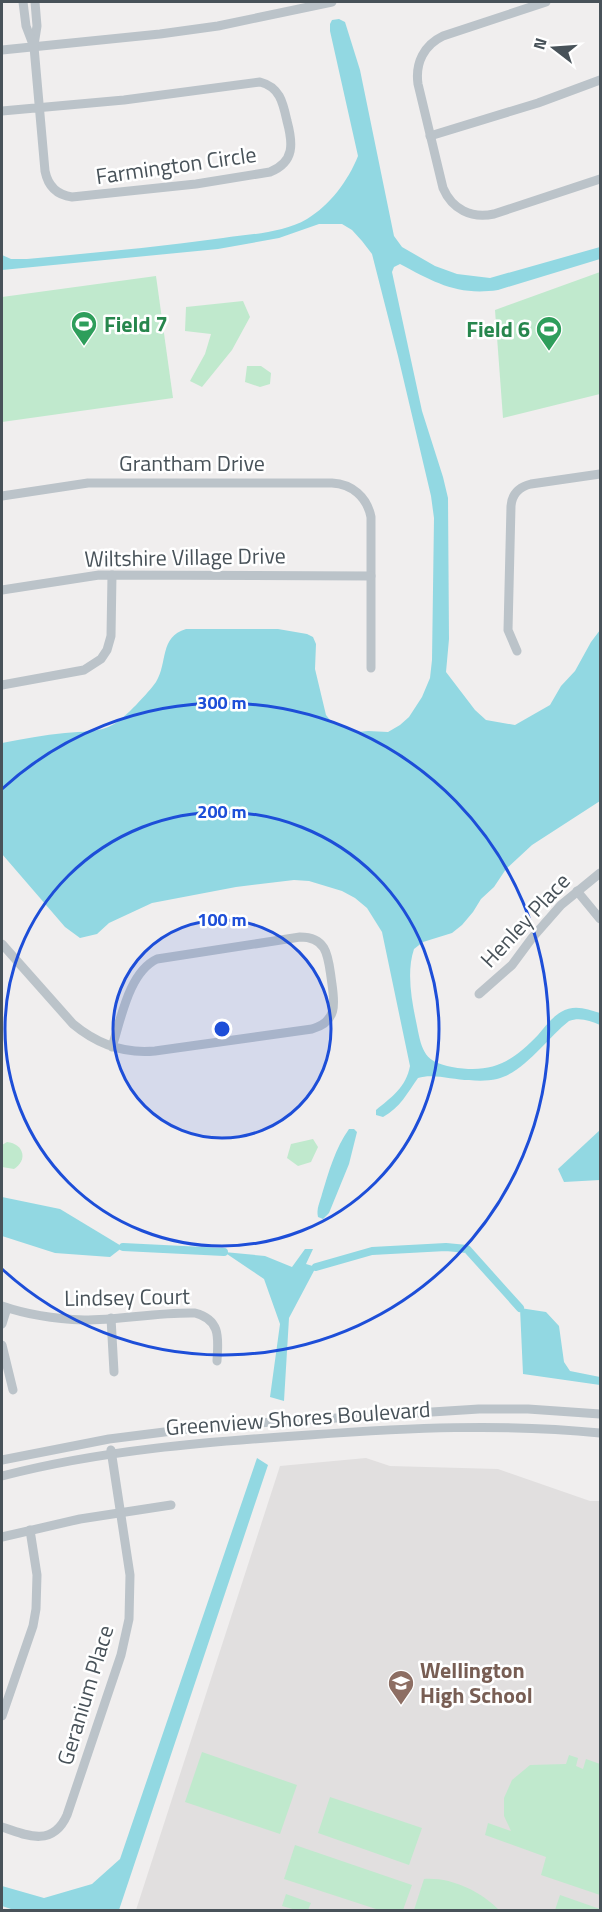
<svg xmlns="http://www.w3.org/2000/svg" width="602" height="1912" viewBox="0 0 602 1912" font-family="'Titillium Web',sans-serif">
	<style>
		.education { fill: #e1dfdf }
		.green { fill: #c0e9cd }
		.water { fill: #92d8e2 }
		.lines { fill: none; stroke-linecap: round; stroke-linejoin: round }
		.canal { stroke: #92d8e2; stroke-width: 8 }
		.minor { stroke: #bbc3c9; stroke-width: 9 }
		.ring { fill: none; stroke: #1d4ed8; stroke-width: 3 }
		.labels { text-anchor: middle; dominant-baseline: central; stroke-width: 5; stroke-linejoin: round; paint-order: stroke }
		.street-label { font-size: 22px; fill: #485259; stroke: #fff }
		.leisure-label { font-size: 22px; font-weight: bold; fill: #27864d; stroke: #fff; text-anchor: start }
		.education-label { font-size: 22px; font-weight: bold; fill: #785e54; stroke: #fff; text-anchor: start }
		.centre { fill: #1d4ed8; stroke: #fff; stroke-width: 3 }
		.ring-label { font-size: 18px; text-anchor: middle; font-weight: bold; fill: #1d4ed8; stroke: #fff; stroke-width: 5; stroke-linejoin: round; paint-order: stroke }
	</style>
	<rect width="100%" height="100%" fill="#f0eeee"/>
	<polygon class="education" points="366,1458 390,1466 498,1469 590,1501 600,1501 600,1910 136,1910 280,1466"/>
	<g class="green">
		<polygon points="600,272 600,394 503,418 495,310"/>
		<polygon points="156,276 173,398 2,422 2,297"/>
		<polygon points="243,301 250,317 232,350 202,387 190,381 205,354 211,334 185,331 186,307"/>
		<polygon points="247,366 261,366 271,373 270,384 260,387 245,382"/>
		<polygon points="313,1139 318,1147 311,1162 298,1166 287,1158 291,1144"/>
		<path d="M 7,1142 C 24,1144 28,1160 14,1169 L 2,1167 L 2,1145 Z"/>
		<polygon points="202,1752 297,1785 280,1834 185,1802"/>
		<polygon points="569,1755 578,1758 576,1766 583,1769 586,1759 600,1764 600,1895 541,1875 546,1857 485,1835 488,1823 511,1831 504,1816 504,1798 512,1780 530,1765 566,1764"/>
		<polygon points="330,1797 422,1828 409,1865 318,1833"/>
		<polygon points="295,1845 412,1885 403,1910 379,1910 284,1879"/>
		<path d="M 424,1879 C 451,1877 480,1891 499,1910 L 414,1910 Z"/>
		<polygon points="286,1894 311,1903 308,1910 296,1910 282,1906"/>
		<polygon points="560,1895 600,1909 600,1910 555,1910"/>
	</g>
	<g class="water">
		<path d="M 339,19 L 345,22 L 360,70 L 394,236 L 402,247 L 435,266 L 457,274 L 490,278 L 600,247 L 600,259 L 498,290 C 457,296 434,282 400,264 L 394,267 L 392,272 L 422,411 L 443,477 L 448,498 L 449,639 L 446,672 L 475,710 L 486,720 L 515,725 L 550,705 L 561,686 L 575,671 L 591,642 L 600,630 L 600,801 L 532,845 L 506,869 L 494,887 L 481,899 L 473,912 L 462,925 L 452,933 L 423,942 L 414,949 C 406,973 412,1002 417,1026 C 422,1052 425,1062 452,1067 C 491,1074 511,1063 538,1035 C 544,1028 552,1017 561,1012 C 574,1004 587,1009 600,1013 L 600,1025 C 590,1021 580,1017 569,1021 C 547,1038 525,1072 497,1079 C 488,1081 478,1081 469,1080 C 453,1080 433,1073 418,1078 C 408,1092 400,1108 383,1117 L 376,1115 L 376,1110 C 392,1097 406,1087 410,1066 L 382,932 L 367,908 L 355,898 L 342,891 L 309,881 L 294,880 L 236,887 L 152,903 L 109,923 L 97,934 L 80,938 L 65,927 L 2,854 L 2,743 C 23,739 44,735 65,733 C 82,731 99,733 114,724 C 124,719 149,692 156,682 C 168,663 159,637 186,629 L 278,629 L 307,634 L 313,637 L 316,644 L 315,669 L 326,715 L 330,720 L 358,732 L 368,731 L 388,732 L 400,725 L 409,717 L 422,697 L 430,678 L 432,660 L 434,518 L 431,496 L 398,356 L 372,254 L 362,241 L 352,230 L 342,224 L 319,224 L 279,238 L 218,249 L 2,270 L 2,255 L 11,259 L 27,259 C 93,253 158,247 223,238 C 251,234 283,233 307,219 C 330,205 348,181 358,156 L 330,31 L 330,24 L 332,20 Z"/>
		<path d="M 349,1129 L 354,1129 L 357,1132 L 349,1164 L 329,1213 L 323,1219 L 318,1217 C 316,1209 320,1202 322,1194 C 329,1171 335,1149 349,1129 Z"/>
		<polygon points="600,1130 600,1180 564,1182 558,1169"/>
		<polygon points="2,1197 60,1209 123,1247 110,1257 55,1253 2,1236"/>
		<polygon points="305,1249 313,1249 306,1264 316,1267 289,1318 284,1401 270,1397 280,1324 264,1279 224,1252 265,1256 292,1267"/>
		<polygon points="520,1308 546,1312 559,1326 564,1362 570,1371 600,1377 600,1385 523,1374"/>
		<polygon points="257,1458 268,1465 119,1910 14,1910 2,1906 2,1886 44,1898 92,1884 120,1859"/>
	</g>
	<g class="lines">
		<g class="canal">
			<polyline points="123,1247 224,1252"/>
			<polyline points="316,1267 372,1251 446,1247 467,1249 520,1308"/>
		</g>
		<g class="minor">
			<path d="M 546,2 L 443,36 C 424,45 415,63 418,84 L 443,188 C 452,209 471,219 494,214 L 600,179"/>
			<polyline points="34,45 37,26 35,2"/>
			<polyline points="2,50 160,34 218,26 332,2"/>
			<path d="M 2,111 L 124,100 L 260,82 C 280,87 283,103 287,121 C 293,143 295,162 270,172 L 196,184 L 72,197 C 57,195 48,186 45,171 L 34,47 L 26,26 L 23,2"/>
			<polyline points="430,136 538,103 600,80"/>
			<path d="M 2,496 L 88,483 L 332,483 C 352,484 367,497 371,517 L 371,668"/>
			<polyline points="2,590 99,575 371,576"/>
			<path d="M 517,651 L 508,630 L 511,506 C 512,494 519,487 531,484 L 600,474"/>
			<polyline points="2,685 84,670 101,659 107,650 111,636 112,575"/>
			<polyline points="577,891 600,919"/>
			<path d="M 2,944 L 73,1024 C 97,1044 124,1054 155,1051 L 312,1029 C 340,1021 334,1000 331,977 C 328,956 327,937 300,937 L 157,959 C 129,972 121,1019 112,1047"/>
			<polyline points="479,994 512,965 532,938 561,905 600,873"/>
			<path d="M 2,1306 C 28,1315 56,1319 84,1320 C 121,1320 158,1312 195,1313 C 222,1320 218,1340 217,1361"/>
			<polyline points="111,1318 114,1372"/>
			<polyline points="2,1324 7,1308"/>
			<polyline points="2,1345 13,1390"/>
			<polyline points="2,1460 109,1439 212,1426 479,1409 528,1409 600,1414"/>
			<path d="M 2,1476 C 102,1450 205,1442 309,1435 C 407,1428 502,1423 600,1433"/>
			<polyline points="2,1537 80,1519 171,1505"/>
			<polyline points="2,1716 33,1626 36,1609 37,1575 30,1530"/>
			<path d="M 2,1827 C 27,1836 53,1847 67,1815 L 121,1655 L 129,1619 L 130,1575 L 111,1450"/>
		</g>
	</g>
	<circle cx="222" cy="1029" r="109" fill="#1d4ed8" fill-opacity=".12"/>
	<g class="ring">
		<circle cx="222" cy="1029" r="109"/>
		<circle cx="222" cy="1029" r="217"/>
		<path d="M2 789A326 326 0 1 1 2 1269"/>
	</g>
	<defs>
		<g id="stadium-pin" transform="scale(1.35)"><path d="M0 17L-7.5 6A9.5 9.5 0 1 1 7.5 6Z" fill="#2e9e5b" stroke="#fff"/><path d="M0-5a6.5 5 0 1 0 0 10a6.5 5 0 1 0 0-10ZM-3.5-1.8h7v3.6h-7Z" fill="#fff"/></g>
		<g id="school-pin" transform="scale(1.35)"><path d="M0 17L-7.5 6A9.5 9.5 0 1 1 7.5 6Z" fill="#8d6e63" stroke="#fff"/><path d="M0-5L7-2L0 1L-7-2ZM-4 1L0 2.5L4 1V4Q0 6-4 4Z" fill="#fff"/></g>
	</defs>
	<g fill-rule="evenodd">
		<use href="#stadium-pin" x="84" y="324"/>
		<use href="#stadium-pin" x="549" y="329"/>
		<use href="#school-pin" x="401" y="1683"/>
	</g>
	<g class="labels">
		<g class="street-label">
			<text transform="translate(176 165) rotate(-8)">Farmington Circle</text>
			<text x="192" y="463">Grantham Drive</text>
			<text transform="translate(185 557) rotate(-1)">Wiltshire Village Drive</text>
			<text transform="translate(525 920) rotate(-47)">Henley Place</text>
			<text transform="translate(127 1297) rotate(-1)">Lindsey Court</text>
			<text transform="translate(298 1418) rotate(-4)">Greenview Shores Boulevard</text>
			<text transform="translate(85 1695) rotate(-73)">Geranium Place</text>
		</g>
		<g class="leisure-label">
			<text x="104" y="324">Field 7</text>
			<text x="530" y="329" text-anchor="end">Field 6</text>
		</g>
		<g class="education-label">
			<text x="420" y="1670">Wellington<tspan x="420" dy="25">High School</tspan></text>
		</g>
	</g>
	<circle cx="222" cy="1029" r="9" class="centre"/>
	<g class="ring-label">
		<text x="222" y="709">300 m</text>
		<text x="222" y="818">200 m</text>
		<text x="222" y="926">100 m</text>
	</g>
	<rect width="602" height="1912" fill="none" stroke="#485259" stroke-width="6"/>
	<g transform="translate(554 48) rotate(287)" stroke="#ffffff" stroke-width="4.5" paint-order="stroke">
	<path d="M0-4.5L10 22L0 15L-10 22Z" fill="#485259"/>
	<text y="-9" font-size="16" font-weight="bold" text-anchor="middle" fill="#485259">N</text>
	</g>
</svg>
